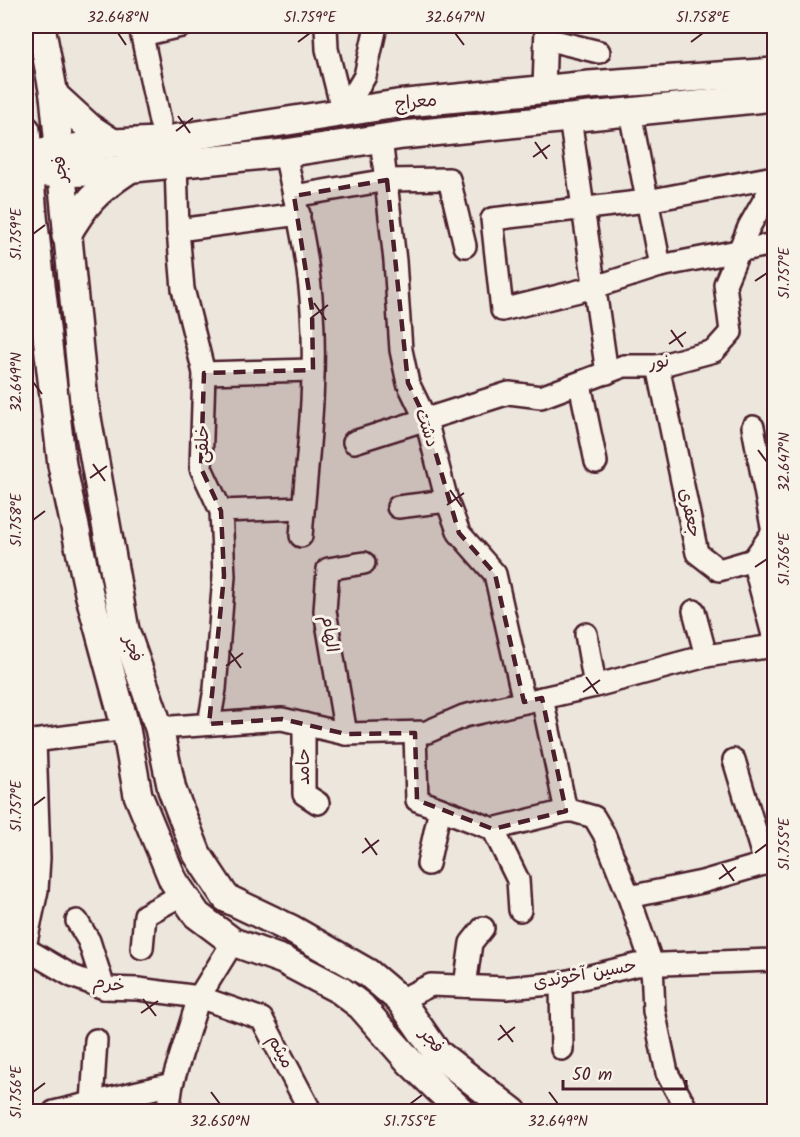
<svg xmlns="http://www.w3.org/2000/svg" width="800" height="1137" viewBox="0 0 800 1137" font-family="Kalam,'Playpen Sans Arabic',sans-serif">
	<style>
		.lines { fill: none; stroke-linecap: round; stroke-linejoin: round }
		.minor-casing { stroke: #4a1f2b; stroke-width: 26 }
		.major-casing { stroke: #4a1f2b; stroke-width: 32 }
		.minor { stroke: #f7f3e8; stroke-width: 21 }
		.major { stroke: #f7f3e8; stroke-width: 27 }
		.marked { fill: #4a1f2b; fill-opacity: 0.2; stroke: #4a1f2b; stroke-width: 4.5; stroke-dasharray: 12 8; stroke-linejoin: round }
		.ticks { fill: none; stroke: #4a1f2b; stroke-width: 2 }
		.labels { text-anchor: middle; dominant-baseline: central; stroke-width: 6; stroke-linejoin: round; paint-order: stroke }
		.street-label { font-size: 18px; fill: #4a1f2b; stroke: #f7f3e8 }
		.neatline { fill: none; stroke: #4a1f2b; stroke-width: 2 }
		.ticks-label { font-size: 15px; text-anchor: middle; fill: #4a1f2b }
	</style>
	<rect width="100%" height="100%" fill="#ece6dd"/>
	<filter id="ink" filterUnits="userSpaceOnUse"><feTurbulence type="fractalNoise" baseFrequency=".0167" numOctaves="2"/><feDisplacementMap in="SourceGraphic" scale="12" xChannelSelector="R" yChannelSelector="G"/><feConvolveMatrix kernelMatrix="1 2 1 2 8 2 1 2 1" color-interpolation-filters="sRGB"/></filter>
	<g filter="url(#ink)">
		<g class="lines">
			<g class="minor-casing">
				<g id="minor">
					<polyline points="140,26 160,122"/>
					<polyline points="326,26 327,49 343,113"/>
					<polyline points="142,35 181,26"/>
					<polyline points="546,39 599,52"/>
					<polyline points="544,90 546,26"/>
					<polyline points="630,112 660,266"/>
					<polyline points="343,113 365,76 376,26"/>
					<polyline points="570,118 607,373"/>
					<polyline points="381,138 395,261 401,350 408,383 426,420 447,501 459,533 495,574 524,702"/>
					<path d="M 285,153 C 296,205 309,258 312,311 C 317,386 307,461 301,536"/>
					<polyline points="176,162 178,230 183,289 204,373 201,468 221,511 224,576 215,689 209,724"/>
					<polyline points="774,177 647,201 492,219 502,310 595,287 660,266 774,244"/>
					<polyline points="294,196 387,180 449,179 465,246"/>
					<polyline points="178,230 299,214"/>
					<polyline points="658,366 697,553 719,570 753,560 774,639"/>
					<polyline points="204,373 313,370"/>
					<polyline points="580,384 596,462"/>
					<polyline points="354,442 509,393 541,397 624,366 658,366 714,351 731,332 725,284 749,227 774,183"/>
					<polyline points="398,507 447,501"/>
					<polyline points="221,511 303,508"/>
					<polyline points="753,560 773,532 753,427"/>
					<polyline points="694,611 706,656"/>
					<polyline points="586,634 595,686"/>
					<polyline points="542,698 566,811"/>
					<polyline points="304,724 304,794 318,803"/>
					<polyline points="159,728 282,719 346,734 427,732 464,716 595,686 706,656 774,646"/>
					<polyline points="415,733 417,800 493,829 566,811 573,811 594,817 604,834 629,897 652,964 654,1011 667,1073 688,1112"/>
					<polyline points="346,734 325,611 328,569 364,563"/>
					<polyline points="26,742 126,729"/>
					<polyline points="734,760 765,863"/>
					<polyline points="493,829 518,880 520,910"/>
					<polyline points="428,864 440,809"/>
					<polyline points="629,897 702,882 774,861"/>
					<polyline points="77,921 89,941 104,988"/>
					<polyline points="26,942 37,890 39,858 35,741"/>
					<polyline points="142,948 145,915 183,894"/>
					<polyline points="26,949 72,976 104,988 138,989 199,997 262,1019 311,1112"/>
					<polyline points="561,983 562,1049"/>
					<polyline points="465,986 471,943 483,928"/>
					<polyline points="400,1000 431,985 507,988 561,983 636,965 774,960"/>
					<polyline points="92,1103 96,1040"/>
					<polyline points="54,1112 172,1084"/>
					<polyline points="168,1112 172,1084 199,997 233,942"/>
				</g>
			</g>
			<g class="major-casing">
				<g id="major">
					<polyline points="41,26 54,95 84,401 125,630 159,728 172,790 197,854 226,898 291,929 368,973 400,1000 437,1053 513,1112"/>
					<polyline points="54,95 90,128 113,143"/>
					<polyline points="26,130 33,216 62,465 89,593 126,729 138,795 173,880 197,915 233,942 283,960 340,990 361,1006 410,1062 462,1112"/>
					<polyline points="42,152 113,143 159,141 397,104 589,85 774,72"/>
					<polyline points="45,173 94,172 285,153 403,135 774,97"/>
					<path d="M 66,236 C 85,203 96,191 128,170"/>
				</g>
			</g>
			<use href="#minor" class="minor"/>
			<use href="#major" class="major"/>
		</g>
	</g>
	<path class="marked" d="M 387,180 L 408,383 L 426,420 L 459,533 L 495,574 L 524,702 L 542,698 L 566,811 L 493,829 L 417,800 L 415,733 L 346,734 L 282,719 L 209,724 L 224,576 L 221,511 L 201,468 L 204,373 L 313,370 L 312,310 L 294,196 Z"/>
	<path class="ticks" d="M 118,33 L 126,45M 455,33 L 464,45M 298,42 L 310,33M 691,42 L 703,33M 178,116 L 190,133M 176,131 L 193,118M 535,142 L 547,159M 533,157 L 550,145M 33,234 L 45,225M 755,281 L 767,273M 314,303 L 326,320M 311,318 L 328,305M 671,330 L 683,347M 669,344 L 686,332M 33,382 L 42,394M 758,450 L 767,462M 93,464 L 105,481M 90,478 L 107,466M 450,490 L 462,507M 447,505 L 464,493M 33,520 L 45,511M 755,567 L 767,559M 229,651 L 241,668M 226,666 L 243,653M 586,677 L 598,694M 583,692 L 600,680M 33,806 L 45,797M 365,838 L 377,855M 362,853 L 379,840M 755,853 L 767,844M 722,864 L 734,881M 719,879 L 736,867M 143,999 L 156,1016M 141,1013 L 158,1001M 500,1025 L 513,1042M 498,1040 L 515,1027M 33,1092 L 45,1083M 211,1092 L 220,1104M 549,1092 L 558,1104M 410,1104 L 422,1095"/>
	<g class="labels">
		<g class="street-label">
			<text transform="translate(416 103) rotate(-6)">معراج</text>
			<text transform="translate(61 169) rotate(-95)">فجر</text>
			<text transform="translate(659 363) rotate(-8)">نور</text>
			<text transform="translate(426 428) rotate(71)">دشت</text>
			<text transform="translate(203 444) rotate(-90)">خلقی</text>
			<text transform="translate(689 513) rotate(78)">جعفری</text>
			<text transform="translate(329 634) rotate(82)">الهام</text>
			<text transform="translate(132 649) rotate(71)">فجر</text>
			<text transform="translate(304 767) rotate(-90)">حامد</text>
			<text transform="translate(585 975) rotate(-10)">حسین آخوندی</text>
			<text transform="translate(109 985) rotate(10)">خرم</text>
			<text transform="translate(431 1041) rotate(51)">فجر</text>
			<text transform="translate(280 1052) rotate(62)">میثم</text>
		</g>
	</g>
	<rect width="800" height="1137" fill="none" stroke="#f7f3e8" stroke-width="66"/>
	<path d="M563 1080v9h123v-9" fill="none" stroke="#4a1f2b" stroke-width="3"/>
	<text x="572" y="1080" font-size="18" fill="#4a1f2b" stroke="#f7f3e8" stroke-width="4.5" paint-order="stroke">50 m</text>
	<rect x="33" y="33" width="734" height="1071" class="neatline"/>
	<g class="ticks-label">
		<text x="118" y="22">32.648°N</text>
		<text x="310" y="22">51.759°E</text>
		<text x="455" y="22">32.647°N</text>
		<text x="703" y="22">51.758°E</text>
		<text transform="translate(16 234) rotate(-90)" y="5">51.759°E</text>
		<text transform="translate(784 273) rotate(-90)" y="5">51.757°E</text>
		<text transform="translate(16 382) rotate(-90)" y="5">32.649°N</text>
		<text transform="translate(784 462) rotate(-90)" y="5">32.647°N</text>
		<text transform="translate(16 520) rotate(-90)" y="5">51.758°E</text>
		<text transform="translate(784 559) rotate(-90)" y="5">51.756°E</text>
		<text transform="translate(16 806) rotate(-90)" y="5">51.757°E</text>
		<text transform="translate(784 844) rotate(-90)" y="5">51.755°E</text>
		<text transform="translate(16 1092) rotate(-90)" y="5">51.756°E</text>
		<text x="220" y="1126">32.650°N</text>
		<text x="410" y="1126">51.755°E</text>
		<text x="558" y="1126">32.649°N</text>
	</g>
</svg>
